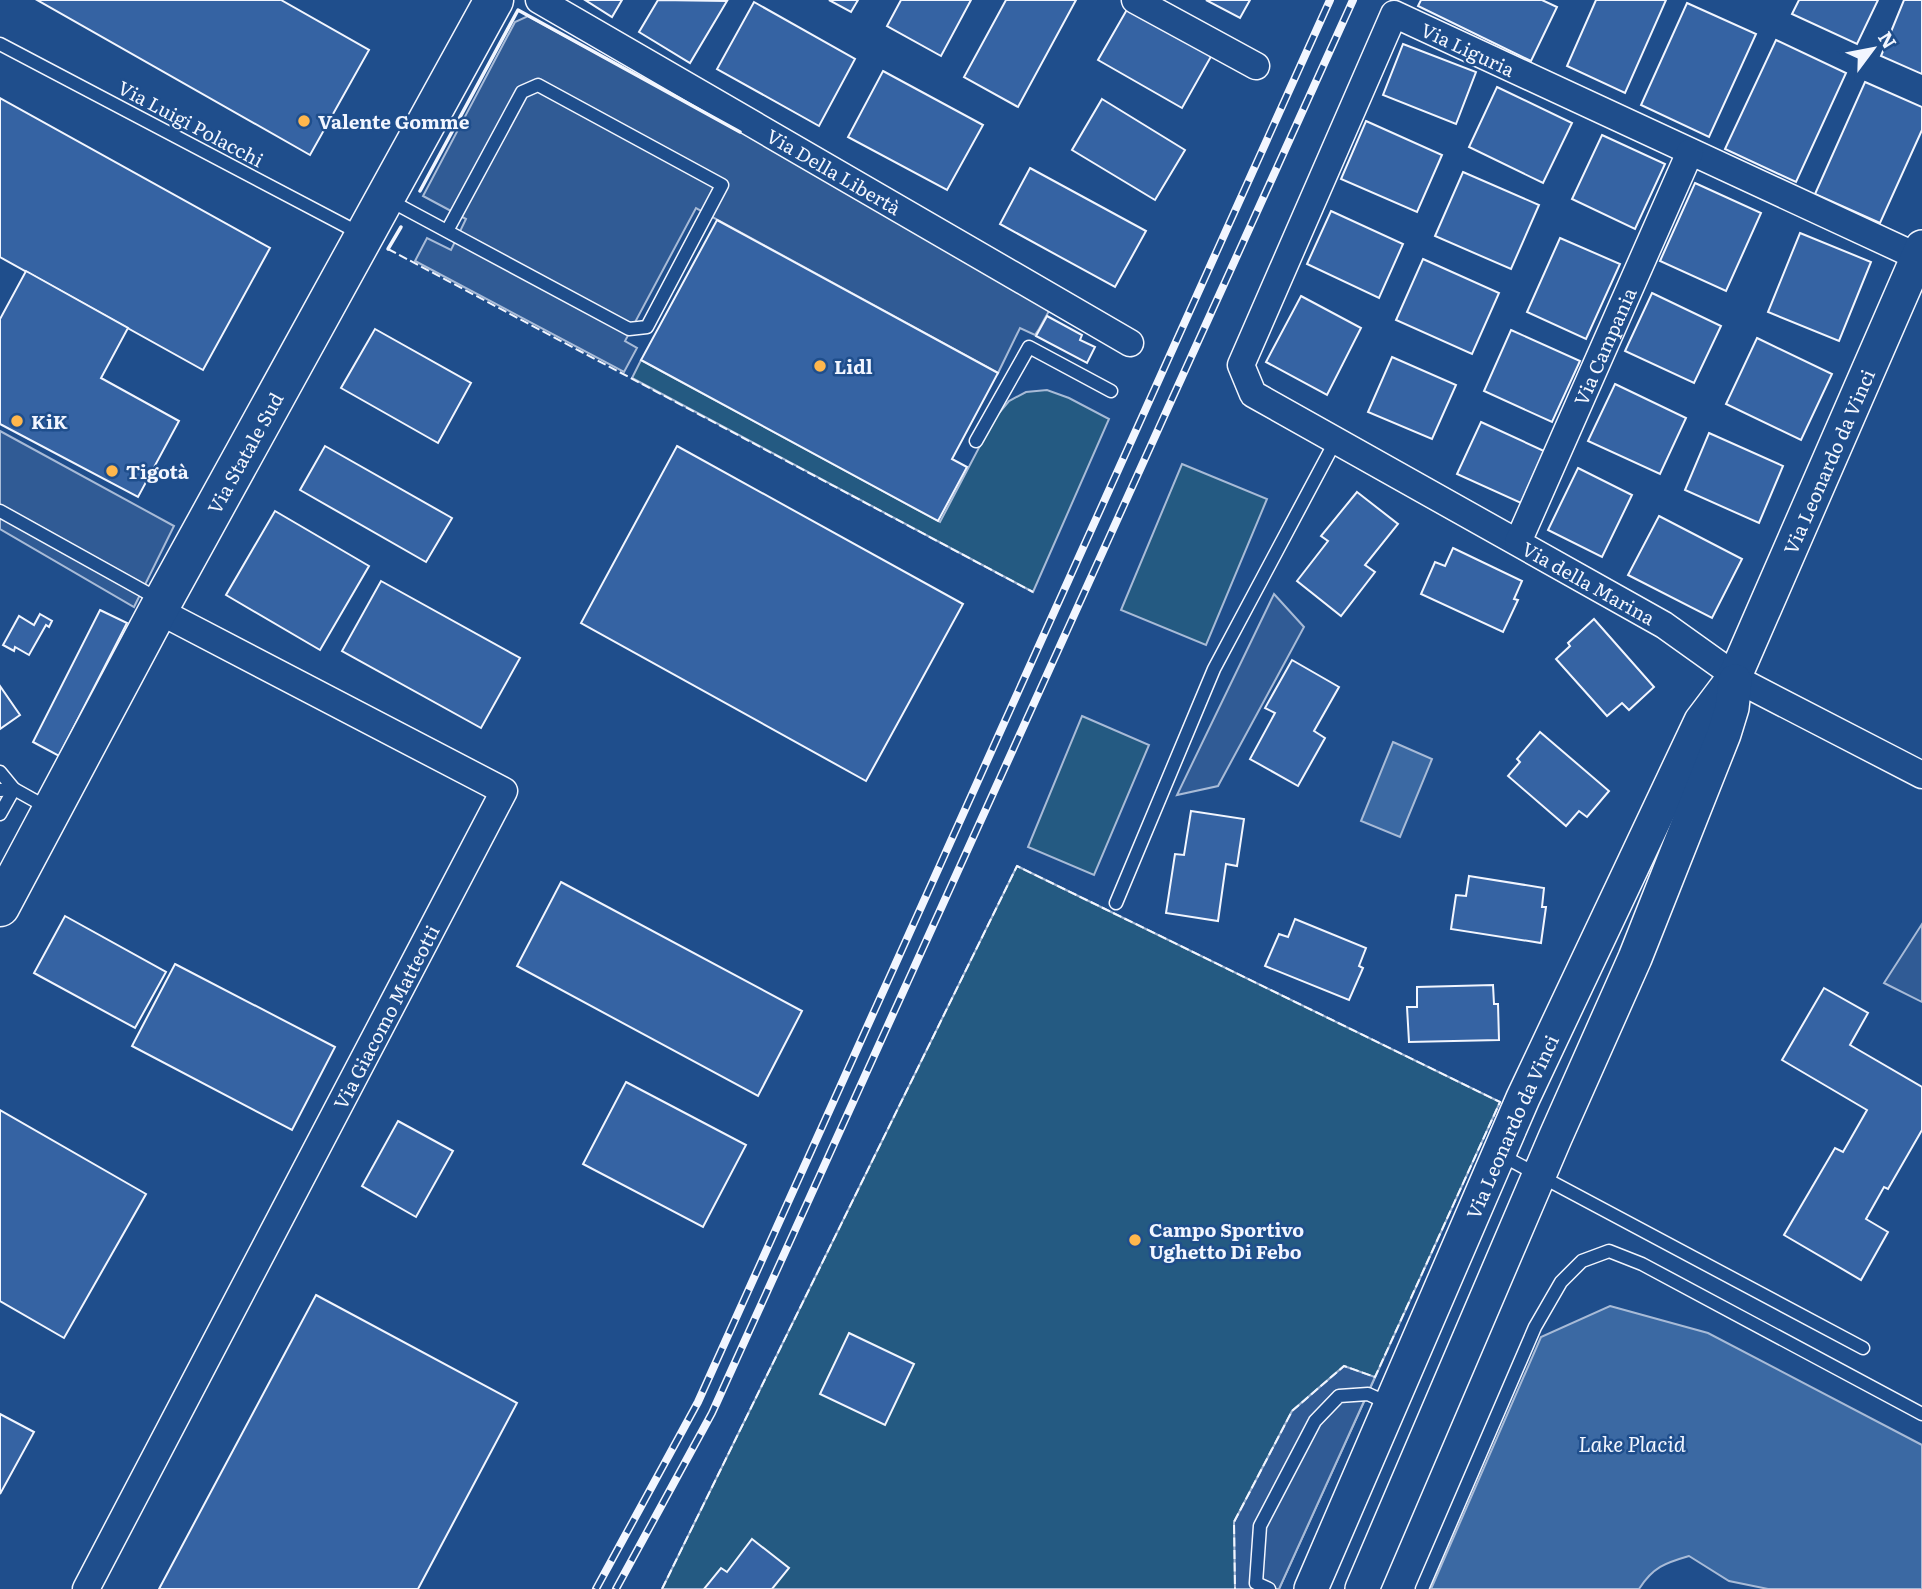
<svg xmlns="http://www.w3.org/2000/svg" width="1922" height="1589" viewBox="0 0 1922 1589" font-family="Literata,serif">
	<style>
		.green { fill: #245a82; stroke: #a8bbd7; stroke-width: 2 }
		.parking { fill: #305b95; stroke: #a8bbd7; stroke-width: 2 }
		.water { fill: #3b69a3; stroke: #a8bbd7; stroke-width: 2 }
		.building { fill: #3563a3; stroke: #f2f6ff; stroke-width: 2 }
		.lines { fill: none; stroke-linecap: round; stroke-linejoin: round }
		.service-casing { stroke: #f2f6ff; stroke-width: 15 }
		.minor-casing { stroke: #f2f6ff; stroke-width: 29 }
		.tertiary-casing { stroke: #f2f6ff; stroke-width: 36 }
		.primary-casing { stroke: #f2f6ff; stroke-width: 41 }
		.service { stroke: #1f4e8c; stroke-width: 12 }
		.minor { stroke: #1f4e8c; stroke-width: 26 }
		.tertiary { stroke: #1f4e8c; stroke-width: 33 }
		.primary { stroke: #1f4e8c; stroke-width: 38 }
		.rail-casing { stroke: #f2f6ff; stroke-width: 8 }
		.rail { stroke: #1f4e8c; stroke-width: 5; stroke-dasharray: 16; stroke-linecap: butt }
		.fence { stroke: #f2f6ff; stroke-width: 2; stroke-dasharray: 9 3.5; stroke-linecap: butt }
		.wall { stroke: #f2f6ff; stroke-width: 3.5 }
		.poi-dot { fill: #ffb74d; stroke: #1f4e8c; stroke-width: 2.5 }
		.labels { text-anchor: middle; dominant-baseline: central; stroke-width: 5; stroke-linejoin: round; paint-order: stroke }
		.street-label { font-size: 19px; fill: #f2f6ff; stroke: #1f4e8c }
		.poi-label { font-size: 19px; font-weight: bold; fill: #f2f6ff; stroke: #1f4e8c; text-anchor: start }
		.water-label { font-size: 21px; font-style: italic; fill: #f2f6ff; stroke: #1f4e8c }
	</style>
	<rect width="100%" height="100%" fill="#1f4e8c"/>
	<g class="green">
		<polygon points="641,360 940,522 994,419 1009,401 1026,392 1047,390 1069,398 1109,419 1033,592 632,378"/>
		<polygon points="1182,464 1267,499 1206,645 1121,610"/>
		<polygon points="1082,716 1149,745 1094,875 1028,847"/>
		<polygon points="1017,866 1500,1102 1279,1589 662,1589"/>
	</g>
	<g class="parking">
		<polygon points="528,16 1054,302 1039,329 1035,335 1020,328 998,373 696,208 625,341 637,348 624,372 415,261 427,238 451,250 466,219 423,196 515,22"/>
		<polygon points="0,431 174,526 134,607 0,529"/>
		<polygon points="1274,594 1304,627 1218,786 1177,795"/>
		<polygon points="1922,924 1922,1002 1884,983"/>
		<polygon points="1344,1366 1375,1377 1279,1589 1235,1589 1234,1522 1292,1411"/>
	</g>
	<g class="water">
		<polygon points="1393,742 1432,759 1400,837 1361,821"/>
		<path d="M 1610,1306 L 1708,1333 L 1922,1445 L 1922,1589 L 1768,1589 L 1729,1581 L 1689,1556 C 1665,1563 1653,1567 1639,1589 L 1431,1589 L 1541,1337 Z"/>
	</g>
	<g class="building">
		<polygon points="37,0 281,0 369,50 310,155"/>
		<polygon points="585,0 622,0 612,17"/>
		<polygon points="658,0 727,1 690,63 639,32"/>
		<polygon points="829,0 858,0 851,12"/>
		<polygon points="901,0 971,0 941,56 887,26"/>
		<polygon points="1006,0 1076,0 1018,107 964,77"/>
		<polygon points="1206,0 1250,0 1240,18"/>
		<polygon points="1421,0 1542,0 1557,7 1531,61 1418,6"/>
		<polygon points="1596,0 1666,0 1625,93 1567,66"/>
		<polygon points="1799,0 1878,0 1857,44 1792,14"/>
		<polygon points="1904,0 1922,0 1922,74 1881,56"/>
		<polygon points="754,2 855,59 819,126 717,69"/>
		<polygon points="1687,3 1756,34 1709,137 1641,105"/>
		<polygon points="1129,6 1213,53 1182,108 1098,60"/>
		<polygon points="1776,40 1846,73 1796,182 1725,149"/>
		<polygon points="1403,44 1476,72 1456,124 1383,95"/>
		<polygon points="883,71 983,125 947,190 848,137"/>
		<polygon points="1865,82 1922,107 1922,130 1880,223 1815,194"/>
		<polygon points="1497,87 1572,123 1543,183 1469,147"/>
		<polygon points="0,98 270,248 203,370 0,257"/>
		<polygon points="1102,99 1185,150 1155,200 1072,150"/>
		<polygon points="1366,121 1442,155 1417,212 1341,179"/>
		<polygon points="1602,135 1665,164 1635,229 1572,199"/>
		<polygon points="1030,168 1146,231 1115,287 1000,224"/>
		<polygon points="1463,172 1539,205 1511,269 1435,236"/>
		<polygon points="1695,183 1761,213 1726,291 1660,261"/>
		<polygon points="1331,211 1403,244 1379,298 1307,264"/>
		<polygon points="717,220 998,373 952,459 967,467 938,521 641,360"/>
		<polygon points="1800,233 1871,262 1839,341 1768,312"/>
		<polygon points="1560,238 1620,264 1586,339 1527,312"/>
		<polygon points="1423,259 1499,293 1472,354 1396,320"/>
		<polygon points="26,271 128,328 101,378 179,421 138,497 0,424 0,319"/>
		<polygon points="1652,293 1721,326 1694,383 1625,351"/>
		<polygon points="1301,296 1361,328 1327,395 1266,362"/>
		<polygon points="1047,316 1082,335 1080,340 1095,347 1087,363 1036,336"/>
		<polygon points="375,329 471,383 438,443 341,388"/>
		<polygon points="1511,330 1580,361 1552,422 1484,391"/>
		<polygon points="1757,338 1832,374 1801,440 1726,404"/>
		<polygon points="1392,357 1456,385 1432,439 1368,412"/>
		<polygon points="1615,384 1686,418 1660,474 1588,441"/>
		<polygon points="1481,422 1544,451 1521,503 1457,474"/>
		<polygon points="1709,433 1783,466 1759,523 1685,490"/>
		<polygon points="325,446 452,518 426,562 300,490"/>
		<polygon points="677,446 963,604 866,781 581,623"/>
		<polygon points="1578,468 1632,495 1602,557 1548,530"/>
		<polygon points="1357,492 1398,524 1365,565 1375,572 1341,616 1297,581 1328,541 1321,536"/>
		<polygon points="275,511 369,566 320,650 226,595"/>
		<polygon points="1659,516 1742,559 1712,618 1628,575"/>
		<polygon points="1453,548 1522,581 1514,599 1518,600 1503,632 1421,594 1435,562 1445,566"/>
		<polygon points="381,581 520,658 481,728 342,651"/>
		<polygon points="100,610 127,623 59,756 33,742"/>
		<polygon points="40,614 52,621 49,627 46,625 29,655 15,647 14,651 3,645 19,616 34,625"/>
		<polygon points="1594,619 1654,687 1629,710 1622,703 1607,716 1556,659 1570,646 1568,643"/>
		<polygon points="1292,660 1339,687 1314,731 1325,738 1298,786 1250,759 1275,713 1265,708"/>
		<polygon points="0,686 20,715 0,729"/>
		<polygon points="1540,732 1609,791 1587,817 1579,811 1566,826 1508,776 1520,762 1517,759"/>
		<polygon points="1191,811 1244,819 1237,866 1226,864 1218,921 1166,913 1175,854 1184,855"/>
		<polygon points="1469,876 1544,888 1542,907 1546,907 1541,943 1451,929 1456,895 1466,896"/>
		<polygon points="561,882 802,1011 758,1096 517,966"/>
		<polygon points="65,916 166,972 135,1028 34,973"/>
		<polygon points="1295,919 1366,948 1359,966 1363,968 1349,1000 1265,966 1279,934 1288,937"/>
		<polygon points="175,964 335,1047 292,1130 132,1046"/>
		<polygon points="1493,985 1494,1004 1498,1004 1499,1040 1409,1042 1407,1007 1417,1007 1417,987"/>
		<polygon points="1824,988 1868,1013 1850,1045 1922,1087 1922,1130 1888,1189 1884,1187 1866,1219 1888,1232 1861,1280 1784,1235 1835,1148 1843,1152 1867,1110 1782,1060"/>
		<polygon points="626,1082 746,1145 703,1227 583,1164"/>
		<polygon points="0,1110 146,1194 64,1338 0,1301"/>
		<polygon points="398,1121 453,1151 416,1217 362,1186"/>
		<polygon points="316,1295 517,1403 418,1589 159,1589"/>
		<polygon points="849,1333 914,1364 885,1425 820,1394"/>
		<polygon points="0,1414 34,1432 0,1494"/>
		<polygon points="752,1539 789,1568 772,1589 704,1589 721,1568 727,1572"/>
	</g>
	<g class="lines">
		<g class="service-casing">
			<g id="service">
				<polyline points="0,44 361,234"/>
				<polyline points="389,200 629,329 647,327 722,185 538,85 522,92 447,231"/>
				<polyline points="976,441 1029,347 1111,391"/>
				<polyline points="0,511 160,600"/>
				<polyline points="0,772 14,789 0,814"/>
				<polyline points="0,790 14,789 48,808"/>
				<polyline points="1116,903 1214,669 1336,440"/>
				<polyline points="1499,1154 1863,1348"/>
				<polyline points="1269,1589 1256,1583 1260,1526 1315,1421 1339,1396 1368,1394 1390,1404"/>
				<polyline points="1422,1589 1535,1327 1561,1282 1582,1261 1609,1251 1642,1264 1922,1414"/>
			</g>
		</g>
		<g class="minor-casing">
			<g id="minor">
				<path id="s1" d="M 539,0 L 1130,343"/>
				<polyline points="1135,0 1256,66"/>
				<path id="s2" d="M 1918,257 L 1394,14 L 1241,365 L 1253,394 L 1664,625 L 1748,685 L 1922,775"/>
				<path id="s3" d="M 1518,542 L 1690,152"/>
				<path id="s4" d="M 86,1589 L 504,791 L 159,611"/>
			</g>
		</g>
		<g class="tertiary-casing">
			<g id="tertiary">
				<path id="s5" d="M 1311,1589 L 1523,1098 L 1701,721 L 1735,676 L 1922,247"/>
				<polyline points="1362,1589 1555,1138 1635,958 1724,734 1732,708 1735,681"/>
			</g>
		</g>
		<g class="primary-casing">
			<g id="primary">
				<path id="s6" d="M 0,907 L 163,601 L 494,0"/>
			</g>
		</g>
		<use href="#service" class="service"/>
		<use href="#minor" class="minor"/>
		<use href="#tertiary" class="tertiary"/>
		<use href="#primary" class="primary"/>
		<g class="rail-casing">
			<g id="rail">
				<polyline points="596,1589 698,1402 1330,0"/>
				<polyline points="616,1589 712,1413 1353,0"/>
			</g>
		</g>
		<use href="#rail" class="rail"/>
		<g class="fence">
			<polyline points="388,249 1033,592"/>
			<polyline points="662,1589 1017,866 1500,1102 1375,1377 1344,1366 1292,1411 1234,1522 1235,1589"/>
		</g>
		<g class="wall">
			<polyline points="420,191 518,10 740,132"/>
			<polyline points="388,249 401,227"/>
		</g>
	</g>
	<g class="poi-dot">
		<circle cx="304" cy="121" r="7"/>
		<circle cx="820" cy="366" r="7"/>
		<circle cx="17" cy="421" r="7"/>
		<circle cx="112" cy="471" r="7"/>
		<circle cx="1135" cy="1240" r="7"/>
	</g>
	<g class="labels">
		<g class="street-label">
			<text transform="translate(1468 49) rotate(25)">Via Liguria</text>
			<text transform="translate(191 123) rotate(28)">Via Luigi Polacchi</text>
			<text stroke="none"><textPath href="#s1" startOffset="341">Via Della Libertà</textPath></text>
			<text stroke="none"><textPath href="#s3" startOffset="214">Via Campania</textPath></text>
			<text stroke="none"><textPath href="#s6" startOffset="516">Via Statale Sud</textPath></text>
			<text stroke="none"><textPath href="#s5" startOffset="1242">Via Leonardo da Vinci</textPath></text>
			<text stroke="none"><textPath href="#s2" startOffset="1377">Via della Marina</textPath></text>
			<text stroke="none"><textPath href="#s4" startOffset="646">Via Giacomo Matteotti</textPath></text>
			<text stroke="none"><textPath href="#s5" startOffset="504">Via Leonardo da Vinci</textPath></text>
		</g>
		<g class="poi-label">
			<text x="318" y="121">Valente Gomme</text>
			<text x="834" y="366">Lidl</text>
			<text x="31" y="421">KiK</text>
			<text x="126" y="471">Tigotà</text>
			<text x="1149" y="1229">Campo Sportivo<tspan x="1149" dy="22">Ughetto Di Febo</tspan></text>
		</g>
		<g class="water-label">
			<text x="1632" y="1442">Lake Placid</text>
		</g>
	</g>
	<g transform="translate(1873 49) rotate(58)" stroke="#1f4e8c" stroke-width="5" paint-order="stroke">
	<path d="M0-5L12 26L0 18L-12 26Z" fill="#f2f6ff"/>
	<text y="-10" font-size="19" font-weight="bold" text-anchor="middle" fill="#f2f6ff">N</text>
	</g>
</svg>
